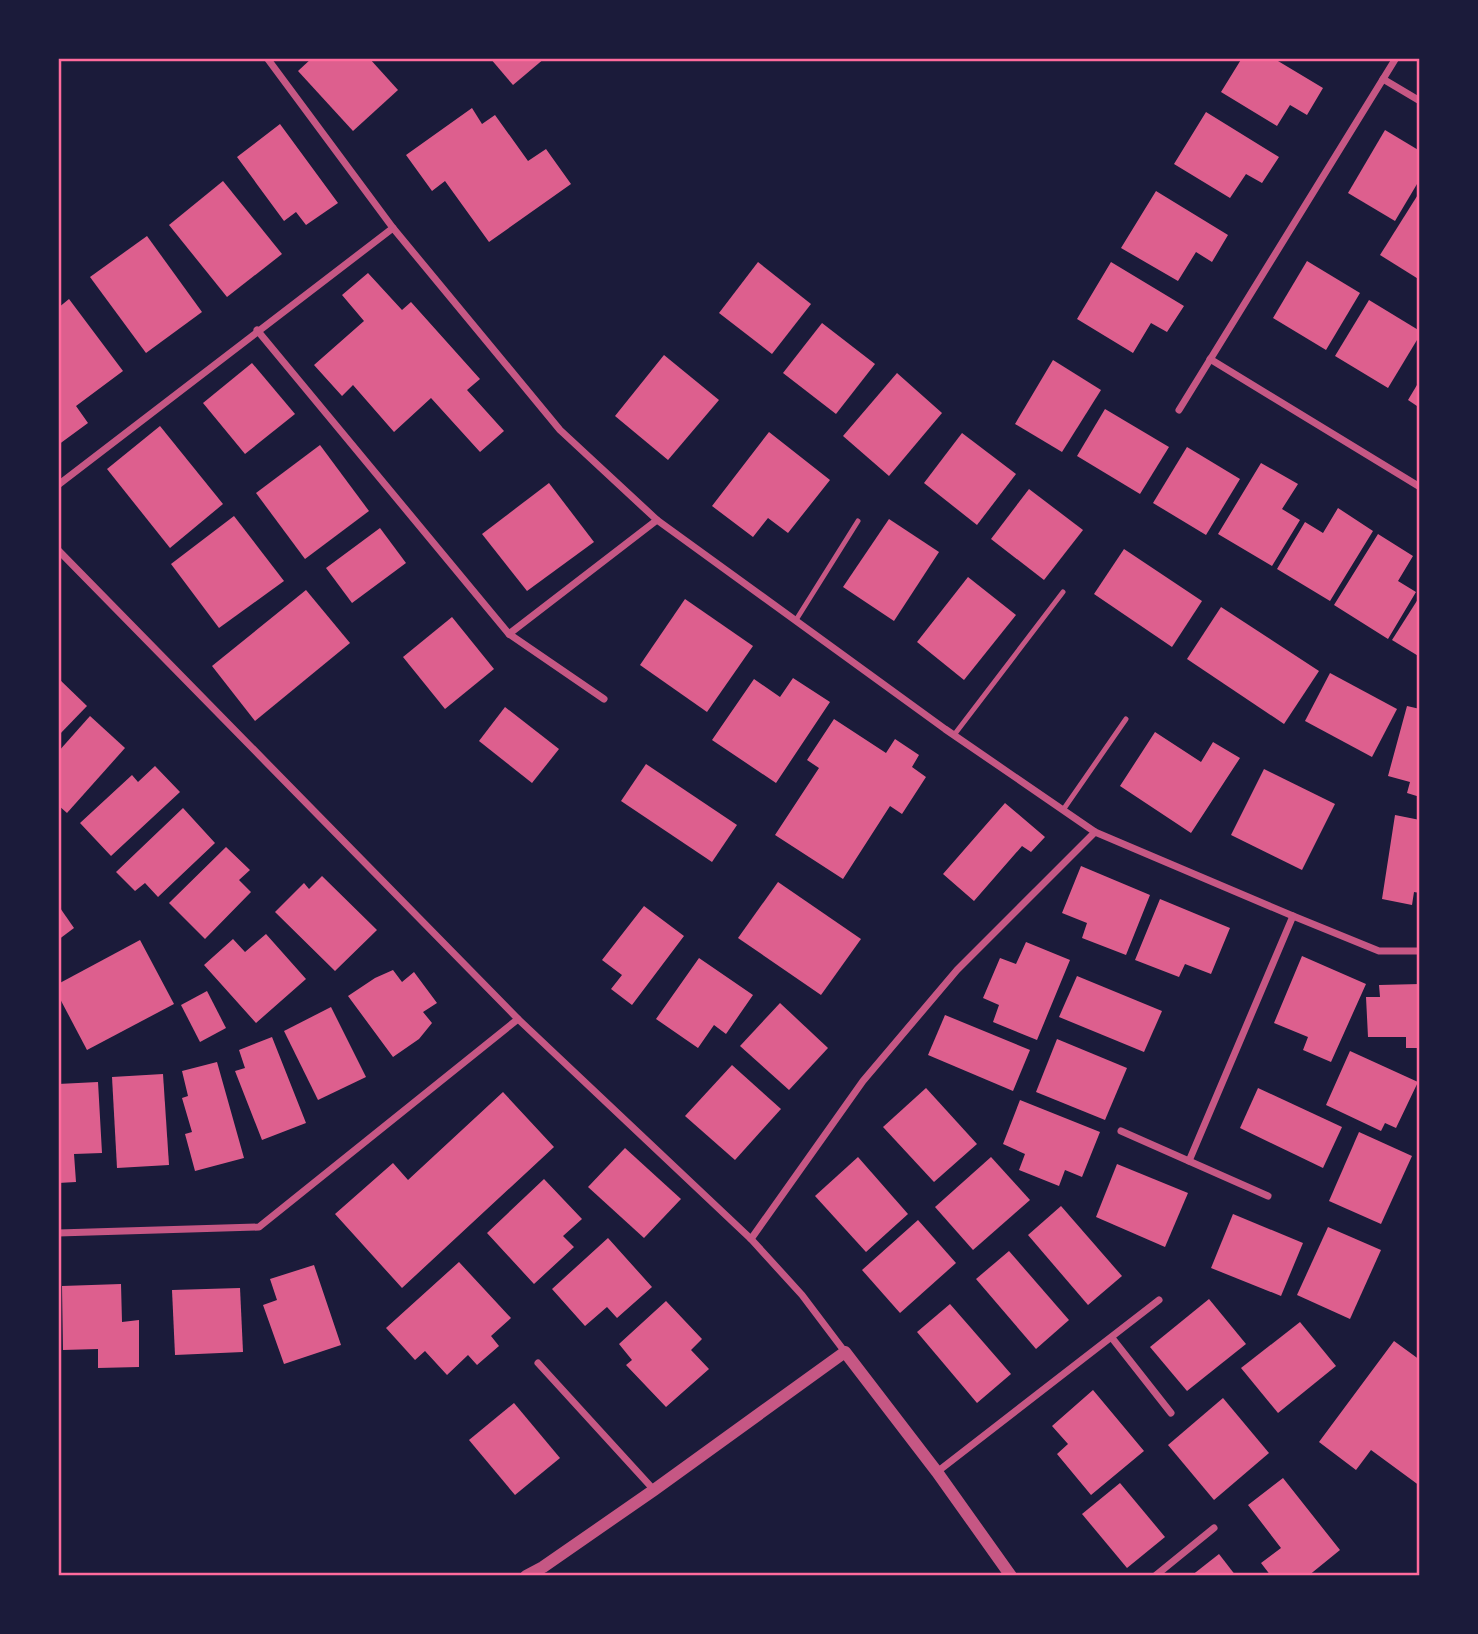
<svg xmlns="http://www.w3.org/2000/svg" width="1478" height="1634" viewBox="0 0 1478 1634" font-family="Commissioner,sans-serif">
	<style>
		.building { fill: #dd5f8e }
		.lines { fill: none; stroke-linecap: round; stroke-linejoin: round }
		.service { stroke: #c65784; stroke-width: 5 }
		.minor { stroke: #c65784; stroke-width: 7 }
		.tertiary { stroke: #c65784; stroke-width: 12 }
		.neatline { fill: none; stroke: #ff6b9d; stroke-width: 2.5 }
	</style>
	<rect width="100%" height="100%" fill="#1b1b3a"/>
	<g class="building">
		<polygon points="312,58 369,58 398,90 353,131 298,71"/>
		<polygon points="490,58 545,58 513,85"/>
		<polygon points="1242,58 1273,58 1323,88 1307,115 1290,105 1277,126 1221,92"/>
		<polygon points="472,108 482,124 495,115 528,161 546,149 571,184 489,242 445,181 432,191 406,155"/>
		<polygon points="1206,112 1279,157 1262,183 1246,174 1230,198 1174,164"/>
		<polygon points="280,124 338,203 306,225 296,212 284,221 237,157"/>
		<polygon points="1385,130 1420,151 1420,179 1395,221 1348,193"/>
		<polygon points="223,181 282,254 227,297 169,225"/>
		<polygon points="1156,191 1228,235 1212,262 1196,252 1178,281 1121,248"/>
		<polygon points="1419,193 1420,194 1420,280 1380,255"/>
		<polygon points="147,236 202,312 146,353 90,277"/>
		<polygon points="1307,261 1360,293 1326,350 1273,318"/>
		<polygon points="758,262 811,304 772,354 719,313"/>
		<polygon points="1111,262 1184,306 1167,332 1151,323 1133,353 1077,319"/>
		<polygon points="368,273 402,310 411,302 480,379 467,390 504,431 480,452 431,398 394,432 353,385 342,396 314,365 364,321 342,295"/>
		<polygon points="69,299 123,371 76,406 88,423 58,445 58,308"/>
		<polygon points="1369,300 1420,331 1420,335 1388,388 1335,356"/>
		<polygon points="822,323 875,364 836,414 783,373"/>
		<polygon points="664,355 719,400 668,460 615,416"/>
		<polygon points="1053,360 1101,390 1062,452 1015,424"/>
		<polygon points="252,363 295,414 245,454 203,403"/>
		<polygon points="897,373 942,413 889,476 843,436"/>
		<polygon points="1420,380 1420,408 1408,400"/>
		<polygon points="1105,409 1169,447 1140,494 1077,456"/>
		<polygon points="160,426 223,504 170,548 107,469"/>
		<polygon points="769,432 830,480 788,533 768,518 753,537 712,506"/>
		<polygon points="962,433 1016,474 977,525 924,483"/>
		<polygon points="320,445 369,511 305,559 256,493"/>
		<polygon points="1187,447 1240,479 1206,535 1153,503"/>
		<polygon points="1261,463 1298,484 1282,509 1300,520 1272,566 1218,534"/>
		<polygon points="549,483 594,542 527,591 482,534"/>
		<polygon points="1029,489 1083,530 1044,580 991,539"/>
		<polygon points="1338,508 1373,531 1330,601 1277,569 1305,522 1323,533"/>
		<polygon points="234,516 284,581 219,628 171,564"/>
		<polygon points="889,519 939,552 894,621 843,587"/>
		<polygon points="380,528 406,563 352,603 326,568"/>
		<polygon points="1378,534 1413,556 1398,581 1416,592 1388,639 1334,605"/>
		<polygon points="1124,549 1202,601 1172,647 1094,594"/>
		<polygon points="968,577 1016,615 964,680 917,642"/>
		<polygon points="306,590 350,643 255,721 212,666"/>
		<polygon points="1420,596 1420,657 1392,640"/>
		<polygon points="685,599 753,646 707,712 640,665"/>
		<polygon points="1221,607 1319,671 1284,724 1187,659"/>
		<polygon points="452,617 494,669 445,709 403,657"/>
		<polygon points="1330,673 1397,709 1372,757 1305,721"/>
		<polygon points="58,678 87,706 58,736"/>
		<polygon points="793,678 830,702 776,783 712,740 754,679 780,697"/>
		<polygon points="1407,706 1420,709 1420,797 1407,793 1410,782 1388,776"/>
		<polygon points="505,707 559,749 532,783 479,741"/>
		<polygon points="90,716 125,748 67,813 58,805 58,752"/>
		<polygon points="834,719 886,753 895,739 919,755 912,767 926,777 902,814 890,806 843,879 775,835 819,768 807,760"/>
		<polygon points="1155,732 1201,762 1213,742 1240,758 1191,833 1120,786"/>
		<polygon points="646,764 737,825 712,862 621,801"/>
		<polygon points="155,766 180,792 111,856 80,823 132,775 138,782"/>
		<polygon points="1264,769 1335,804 1302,870 1231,835"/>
		<polygon points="1005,803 1045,837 1031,852 1022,846 974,901 943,874"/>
		<polygon points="183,808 215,843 158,897 145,883 135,891 116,872"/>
		<polygon points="1395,815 1420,820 1420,893 1414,892 1412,905 1382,899"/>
		<polygon points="226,847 250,870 239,880 251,892 205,939 169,903"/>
		<polygon points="1081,866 1150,895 1126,955 1082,938 1087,923 1062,913"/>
		<polygon points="322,876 377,930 335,971 275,912 304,883 309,889"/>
		<polygon points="778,882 861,939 821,995 738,938"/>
		<polygon points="1160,899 1230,928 1211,974 1185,964 1179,977 1135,960"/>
		<polygon points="58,905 74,928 58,940"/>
		<polygon points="644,906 684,936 632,1005 611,989 622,975 602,960"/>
		<polygon points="266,934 306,979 256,1023 204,965 233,939 245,952"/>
		<polygon points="140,940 174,1004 87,1050 58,995 58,984"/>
		<polygon points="1026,942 1070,960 1037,1040 993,1022 999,1005 983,998 1000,958 1016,964"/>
		<polygon points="1302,956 1366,984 1331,1062 1303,1050 1308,1037 1274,1023"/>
		<polygon points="699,958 753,995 726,1034 714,1025 698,1048 656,1019"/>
		<polygon points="393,970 402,982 414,972 437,1003 423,1012 432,1023 419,1039 393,1057 348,996 375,978"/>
		<polygon points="1077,976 1162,1011 1144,1052 1059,1017"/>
		<polygon points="1420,984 1420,1048 1406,1048 1406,1037 1368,1037 1366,997 1380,997 1379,985"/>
		<polygon points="207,991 226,1028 200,1042 181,1005"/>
		<polygon points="780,1003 828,1048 789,1090 740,1046"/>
		<polygon points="331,1007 366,1077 318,1100 284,1031"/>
		<polygon points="945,1015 1030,1050 1013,1091 928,1055"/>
		<polygon points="272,1037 306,1123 262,1140 235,1071 245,1068 239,1050"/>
		<polygon points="1057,1039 1127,1068 1105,1120 1036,1092"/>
		<polygon points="1350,1051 1418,1082 1396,1128 1385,1123 1381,1131 1326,1105"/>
		<polygon points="217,1062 244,1158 195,1171 185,1134 192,1132 182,1098 188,1096 182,1071"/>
		<polygon points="732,1065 781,1109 735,1160 685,1116"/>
		<polygon points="163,1074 169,1165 117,1168 112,1077"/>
		<polygon points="98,1082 102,1153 74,1154 76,1182 58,1183 58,1084"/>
		<polygon points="926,1088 977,1144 934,1182 883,1127"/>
		<polygon points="1258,1088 1342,1127 1323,1168 1240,1128"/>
		<polygon points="503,1092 554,1147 402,1288 335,1214 393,1163 408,1180"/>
		<polygon points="1020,1100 1100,1132 1082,1177 1065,1170 1059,1186 1019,1170 1025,1154 1003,1144"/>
		<polygon points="1359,1132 1412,1156 1381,1224 1329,1201"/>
		<polygon points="625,1148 681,1199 644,1238 588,1187"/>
		<polygon points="858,1157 908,1214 866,1252 815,1196"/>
		<polygon points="991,1157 1030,1200 973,1250 935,1207"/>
		<polygon points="1117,1164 1188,1193 1165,1247 1096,1217"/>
		<polygon points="544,1179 582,1219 563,1236 574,1247 534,1284 487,1233"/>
		<polygon points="1061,1206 1122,1276 1088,1305 1028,1235"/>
		<polygon points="1233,1214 1303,1243 1281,1296 1211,1268"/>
		<polygon points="918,1220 956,1263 900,1313 862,1270"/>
		<polygon points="1328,1227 1381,1250 1350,1319 1297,1295"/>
		<polygon points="608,1238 652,1287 617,1318 607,1307 585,1326 552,1289"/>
		<polygon points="1009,1251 1069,1320 1036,1349 976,1279"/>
		<polygon points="459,1262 511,1318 491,1336 499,1346 477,1365 468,1355 447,1375 425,1351 415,1360 386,1328"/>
		<polygon points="314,1265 341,1345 284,1364 263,1305 277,1300 270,1279"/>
		<polygon points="121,1284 122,1322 139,1320 139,1367 98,1368 98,1349 63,1350 62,1286"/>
		<polygon points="240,1288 243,1352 175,1355 172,1290"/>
		<polygon points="1209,1299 1246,1344 1187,1391 1150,1347"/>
		<polygon points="666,1301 702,1339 691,1350 709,1369 666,1407 626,1365 632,1360 619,1344"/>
		<polygon points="950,1304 1011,1374 977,1403 917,1332"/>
		<polygon points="1300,1322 1336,1366 1278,1413 1241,1368"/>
		<polygon points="1394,1341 1420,1360 1420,1486 1371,1450 1356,1470 1319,1442"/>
		<polygon points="1093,1390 1144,1451 1091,1495 1057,1454 1068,1444 1052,1426"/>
		<polygon points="1223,1398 1269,1453 1214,1500 1168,1445"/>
		<polygon points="514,1403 560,1458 515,1495 469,1440"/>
		<polygon points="1283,1478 1340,1550 1308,1576 1271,1576 1261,1563 1281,1548 1248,1505"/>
		<polygon points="1120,1483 1165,1537 1127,1568 1082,1514"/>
		<polygon points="1219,1554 1236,1576 1191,1576"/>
	</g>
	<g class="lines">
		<g class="service">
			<polyline points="796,620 858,521"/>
			<polyline points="954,735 1063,592"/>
			<polyline points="1063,810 1126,719"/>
		</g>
		<g class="minor">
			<polyline points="267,58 393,228 560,430 657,520 945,729 1095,832 1293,916 1379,951 1420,951"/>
			<polyline points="1383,79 1420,101"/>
			<polyline points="257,330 509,634 604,699"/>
			<polyline points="1210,359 1420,487"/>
			<polyline points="1179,410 1396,58"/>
			<polyline points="58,485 393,228"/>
			<polyline points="58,550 518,1019 751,1239 802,1295 845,1352"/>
			<polyline points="509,634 657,520"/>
			<polyline points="1121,1131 1268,1196"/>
			<polyline points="1189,1161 1293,916"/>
			<polyline points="58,1233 259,1227 518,1019"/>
			<polyline points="751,1239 863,1081 957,970 1095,832"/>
			<polyline points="1112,1338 1171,1413"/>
			<polyline points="538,1363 654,1490"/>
			<polyline points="937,1472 1159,1300"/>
			<polyline points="1155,1576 1214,1528"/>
		</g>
		<polyline class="tertiary" points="526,1576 543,1567 654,1490 845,1352 937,1472 1011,1576"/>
	</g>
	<rect width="1478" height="1634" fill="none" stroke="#1b1b3a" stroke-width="119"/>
	<rect x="60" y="60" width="1358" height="1514" class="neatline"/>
</svg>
